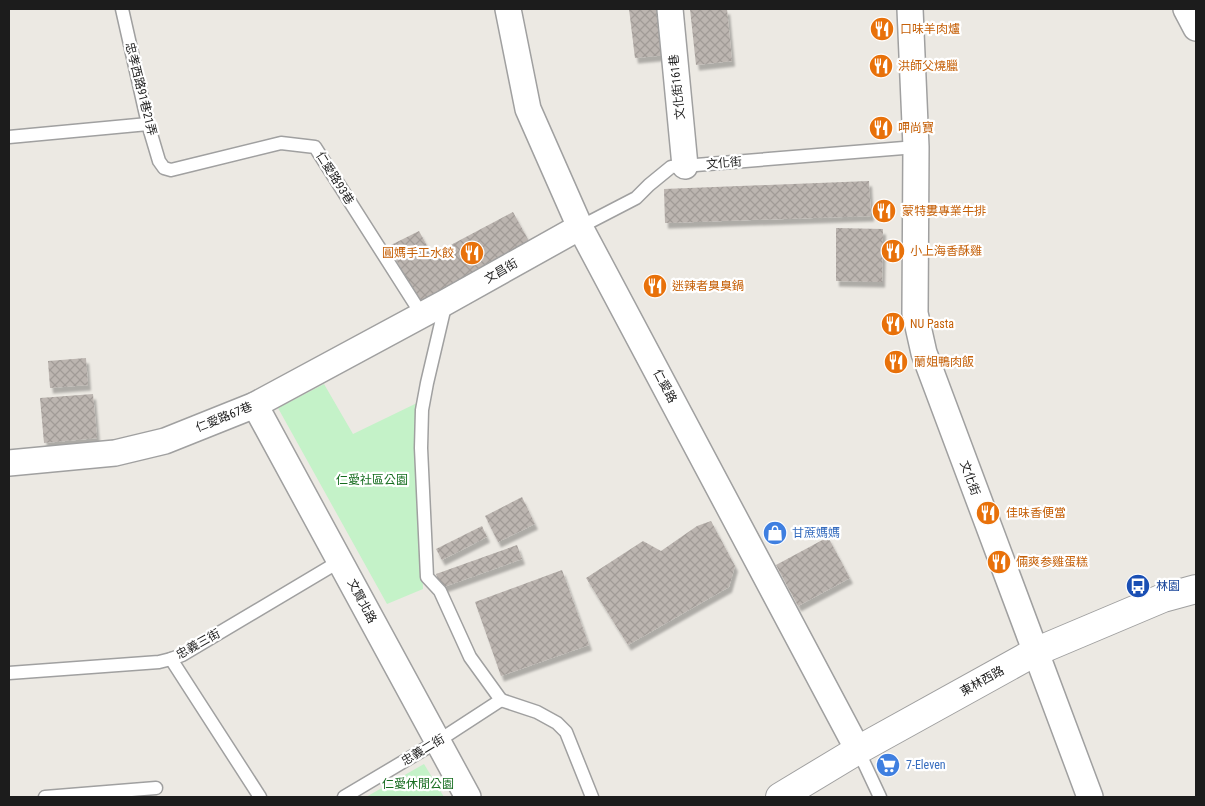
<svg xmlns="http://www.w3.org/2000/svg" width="1205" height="806" viewBox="0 0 1205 806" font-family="'Roboto Condensed','Noto Sans TC',sans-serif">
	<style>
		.park { fill: #c4f2c8 }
		.building { fill: url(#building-cross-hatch); filter: url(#shadow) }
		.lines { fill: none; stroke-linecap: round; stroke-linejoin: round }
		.service-casing { stroke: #a0a0a0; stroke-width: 15 }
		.minor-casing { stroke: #a0a0a0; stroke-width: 28 }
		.tertiary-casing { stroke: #a0a0a0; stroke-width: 30 }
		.service { stroke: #fff; stroke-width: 12 }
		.minor { stroke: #fff; stroke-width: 25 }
		.tertiary { stroke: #fff; stroke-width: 28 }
		.labels { text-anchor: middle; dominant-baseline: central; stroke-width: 4.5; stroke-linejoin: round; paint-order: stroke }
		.food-label { font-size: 12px; fill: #c56008; stroke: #fff; text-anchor: start }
		.street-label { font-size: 12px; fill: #1c1c1c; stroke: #fff }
		.park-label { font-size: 12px; fill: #176d20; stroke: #fff }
		.shop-label { font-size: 12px; fill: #366cbe; stroke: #fff; text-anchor: start }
		.transit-label { font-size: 12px; fill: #164399; stroke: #fff; text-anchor: start }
	</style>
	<defs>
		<pattern id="building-cross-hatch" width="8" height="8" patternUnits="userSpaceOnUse" patternTransform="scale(1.25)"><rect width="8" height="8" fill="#bcb5b0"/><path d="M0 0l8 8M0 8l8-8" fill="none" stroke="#a19b97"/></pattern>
		<filter id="shadow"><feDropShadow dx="3" dy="5.5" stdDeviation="1" flood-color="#0004"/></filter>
	</defs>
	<rect width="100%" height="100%" fill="#ece9e3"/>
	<g class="park">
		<polygon points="324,384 353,434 417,403 423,589 387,604 278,408"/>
		<polygon points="424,764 444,797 366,797"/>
	</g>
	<g class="building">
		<polygon points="629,9 663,9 668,55 635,58"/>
		<polygon points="690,9 727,9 732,61 696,65"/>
		<polygon points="869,181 871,216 665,223 664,189"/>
		<polygon points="513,212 530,243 418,302 389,246 419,231 432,255"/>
		<polygon points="836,228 883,229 882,282 836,281"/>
		<polygon points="86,358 88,385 50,388 48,361"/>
		<polygon points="93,394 97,438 44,443 40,398"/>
		<polygon points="522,497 535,524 498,542 485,516"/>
		<polygon points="711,521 735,566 729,587 628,645 586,578 643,541 661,551 697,526"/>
		<polygon points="482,526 487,537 442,560 436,549"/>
		<polygon points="828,537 850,578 798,606 776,565"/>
		<polygon points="517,545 522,559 441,588 436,574"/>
		<polygon points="562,570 589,645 501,676 475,602"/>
	</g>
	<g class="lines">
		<g class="service-casing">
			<g id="service">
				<polyline points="122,9 148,124 159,161 164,168 171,170 281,143 315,147 422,315"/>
				<polyline points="9,137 148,124"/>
				<polyline points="580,227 636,198 649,185 671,167 916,147"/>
				<polyline points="446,302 427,383 422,410 421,448 427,577 440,591 470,657 501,700"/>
				<polyline points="171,659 260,797"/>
				<polyline points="9,673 159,662 171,659 182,655 340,561"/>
				<polyline points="501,700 537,712 557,723 566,732 592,797"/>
				<polyline points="858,750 880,797"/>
				<polyline points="45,797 156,788"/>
				<polyline points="344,797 438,741 501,700"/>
			</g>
		</g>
		<g class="minor-casing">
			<g id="minor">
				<polyline points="508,9 528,109 580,227 858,750"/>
				<polyline points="670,9 685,166"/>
				<polyline points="910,9 916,147 915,313 924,353 1090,797"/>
				<polyline points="1186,9 1196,28"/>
				<polyline points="255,405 468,797"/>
				<polyline points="9,463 115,453 165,441 255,405 446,302 580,227"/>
			</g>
		</g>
		<g class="tertiary-casing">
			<polyline id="tertiary" points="780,797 858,750 1035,652 1163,598 1196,589"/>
		</g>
		<use href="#service" class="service"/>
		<use href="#minor" class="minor"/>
		<use href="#tertiary" class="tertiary"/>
	</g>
	<defs>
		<g id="restaurant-disc" transform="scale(1.25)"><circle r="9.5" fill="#e8710a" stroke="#fff"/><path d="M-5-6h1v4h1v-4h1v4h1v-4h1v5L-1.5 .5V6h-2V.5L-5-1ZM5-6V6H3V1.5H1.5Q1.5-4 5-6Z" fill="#fff"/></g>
		<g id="shop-disc" transform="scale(1.25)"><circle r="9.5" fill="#3f7fe0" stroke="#fff"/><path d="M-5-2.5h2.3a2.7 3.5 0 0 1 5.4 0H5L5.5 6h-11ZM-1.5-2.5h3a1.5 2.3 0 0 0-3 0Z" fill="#fff"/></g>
		<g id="bus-disc" transform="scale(1.25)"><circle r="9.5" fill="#1a4fb4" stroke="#fff"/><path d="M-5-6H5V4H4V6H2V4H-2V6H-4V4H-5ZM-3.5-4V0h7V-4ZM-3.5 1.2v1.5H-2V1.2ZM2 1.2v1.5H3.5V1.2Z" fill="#fff"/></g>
		<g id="supermarket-disc" transform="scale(1.25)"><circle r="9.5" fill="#3f7fe0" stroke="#fff"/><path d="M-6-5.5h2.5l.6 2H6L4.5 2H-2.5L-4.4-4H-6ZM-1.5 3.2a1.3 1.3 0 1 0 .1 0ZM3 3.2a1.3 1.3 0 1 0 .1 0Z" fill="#fff"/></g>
	</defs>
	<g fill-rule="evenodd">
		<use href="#restaurant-disc" x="882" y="29"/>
		<use href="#restaurant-disc" x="881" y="66"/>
		<use href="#restaurant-disc" x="881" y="128"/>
		<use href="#restaurant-disc" x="884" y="211"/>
		<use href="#restaurant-disc" x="893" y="251"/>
		<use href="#restaurant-disc" x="472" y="253"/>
		<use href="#restaurant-disc" x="655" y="286"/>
		<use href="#restaurant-disc" x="893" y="324"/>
		<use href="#restaurant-disc" x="896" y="362"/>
		<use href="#restaurant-disc" x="988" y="513"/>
		<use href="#shop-disc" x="775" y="533"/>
		<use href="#restaurant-disc" x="999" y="562"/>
		<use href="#bus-disc" x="1138" y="586"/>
		<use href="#supermarket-disc" x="888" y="765"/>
	</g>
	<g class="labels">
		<g class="food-label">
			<text x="900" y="29">口味羊肉爐</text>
			<text x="898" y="66">洪師父燒臘</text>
			<text x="898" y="128">呷尚寶</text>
			<text x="902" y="211">蒙特婁專業牛排</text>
			<text x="910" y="251">小上海香酥雞</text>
			<text x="454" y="253" text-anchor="end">圓媽手工水餃</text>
			<text x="672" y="286">迷辣者臭臭鍋</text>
			<text x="910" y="324">NU Pasta</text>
			<text x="914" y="362">蘭姐鴨肉飯</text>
			<text x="1006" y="513">佳味香便當</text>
			<text x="1016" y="562">倆爽参雞蛋糕</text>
		</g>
		<g class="street-label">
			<text transform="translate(677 87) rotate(-96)">文化街161巷</text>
			<text transform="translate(141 89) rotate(76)">忠孝西路91巷21弄</text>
			<text transform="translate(724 163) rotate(-5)">文化街</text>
			<text transform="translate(335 178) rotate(58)">仁愛路93巷</text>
			<text transform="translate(501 271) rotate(-30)">文昌街</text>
			<text transform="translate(665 386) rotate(62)">仁愛路</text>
			<text transform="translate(224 417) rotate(-22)">仁愛路67巷</text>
			<text transform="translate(970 478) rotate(70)">文化街</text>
			<text transform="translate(362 601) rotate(62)">文賢北路</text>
			<text transform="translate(198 644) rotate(-29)">忠義三街</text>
			<text transform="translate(982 681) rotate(-29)">東林西路</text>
			<text transform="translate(423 750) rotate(-31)">忠義二街</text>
		</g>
		<g class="park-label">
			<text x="372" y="480">仁愛社區公園</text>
			<text x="418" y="784">仁愛休閒公園</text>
		</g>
		<g class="shop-label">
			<text x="792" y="533">甘蔗媽媽</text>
			<text x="906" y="765">7-Eleven</text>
		</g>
		<g class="transit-label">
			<text x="1156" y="586">林園</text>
		</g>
	</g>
	<rect width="1205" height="806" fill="none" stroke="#1c1c1c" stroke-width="20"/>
</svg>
